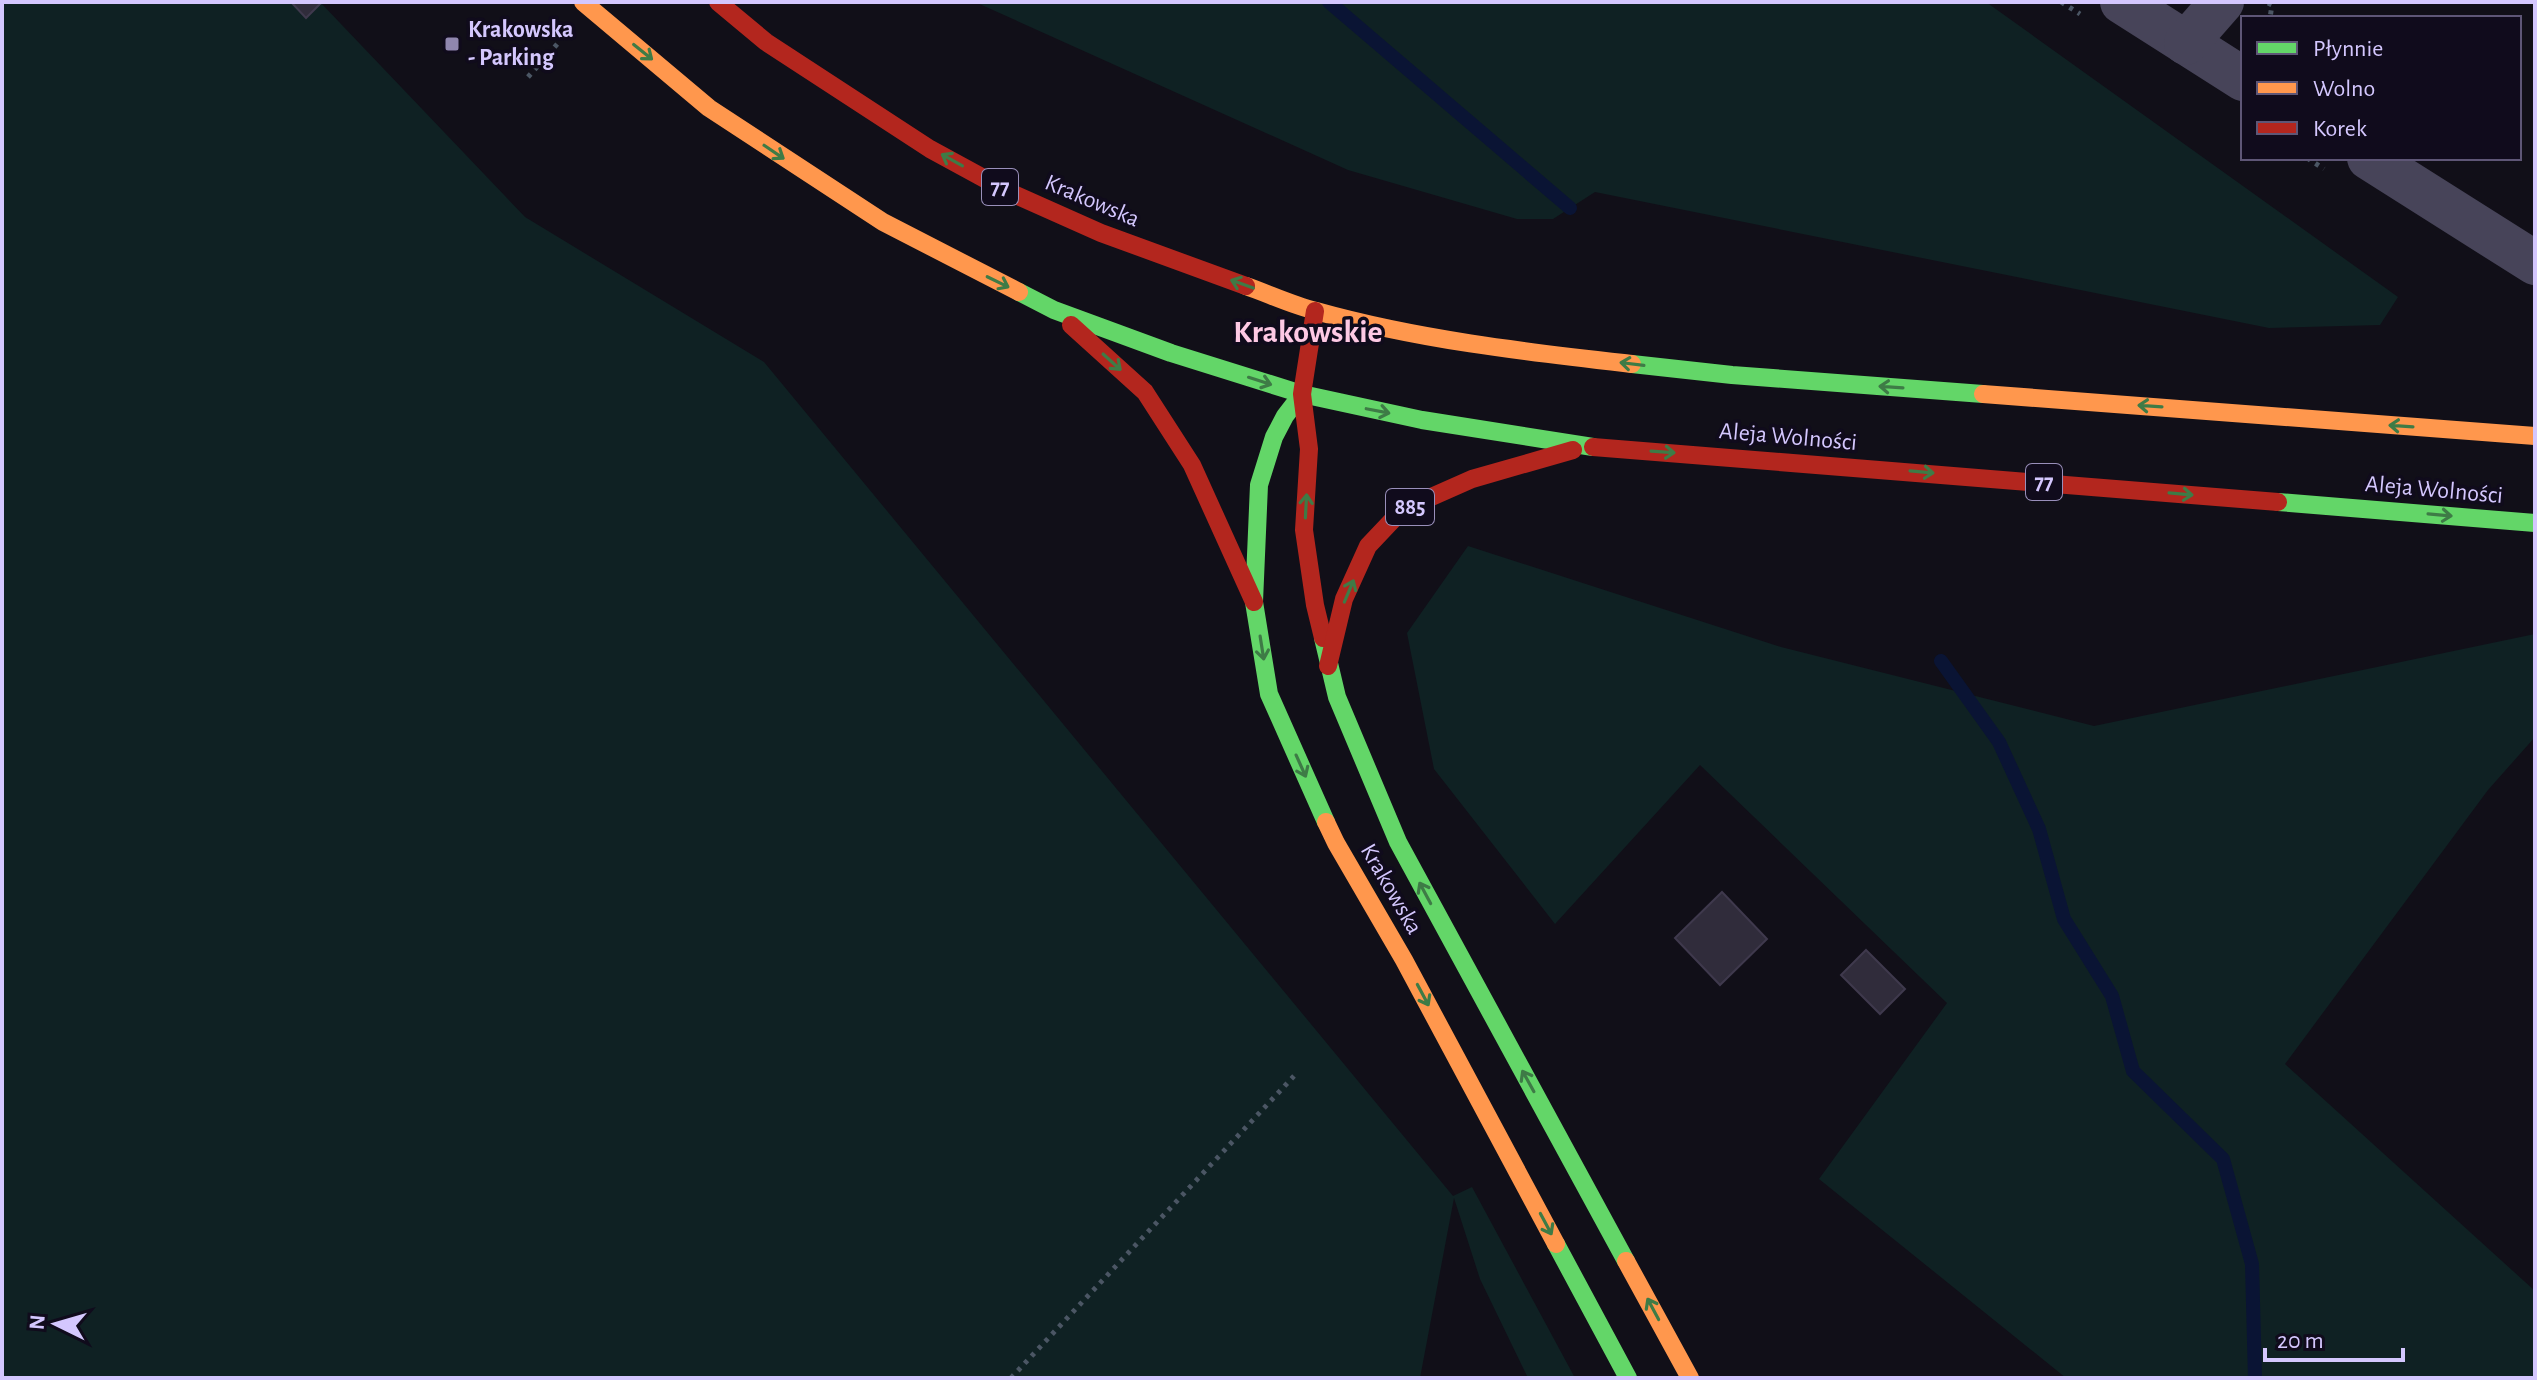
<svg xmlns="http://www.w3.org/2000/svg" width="2537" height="1380" viewBox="0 0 2537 1380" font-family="'Alegreya Sans',sans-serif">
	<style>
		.green { fill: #0f2123 }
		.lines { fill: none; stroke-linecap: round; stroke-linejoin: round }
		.stream { stroke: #0a1434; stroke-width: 14 }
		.building { fill: #302c3b; stroke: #3f394d; stroke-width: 2 }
		.path { stroke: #4b5664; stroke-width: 5; stroke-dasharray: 4 6; stroke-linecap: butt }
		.street { stroke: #474459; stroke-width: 44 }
		.fast { stroke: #63d668; stroke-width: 18 }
		.slow { stroke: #ff974d; stroke-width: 18 }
		.jam { stroke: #b3261e; stroke-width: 18 }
		.oneway { stroke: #3e7b46 }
		.poi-dot { fill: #9087ae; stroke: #100b1c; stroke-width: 3 }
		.labels { text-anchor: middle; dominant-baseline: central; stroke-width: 7; stroke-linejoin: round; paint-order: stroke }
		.shield { fill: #100b1c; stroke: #998fba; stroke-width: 2 }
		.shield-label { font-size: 22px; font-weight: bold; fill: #d4c7fe }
		.poi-label { font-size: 24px; font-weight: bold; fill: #d4c7fe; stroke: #100b1c; text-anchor: start }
		.street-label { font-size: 24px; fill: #d4c7fe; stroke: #100b1c }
		.district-label { font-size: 32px; font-weight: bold; fill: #fec9e4; stroke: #100b1c }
	</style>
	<rect width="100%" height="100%" fill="#110f18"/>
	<g class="green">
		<polygon points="2,2 320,2 525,217 764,362 1453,1196 1472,1187 1575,1378 1528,1378 1480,1279 1454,1198 1420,1378 2,1378"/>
		<polygon points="975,2 1986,2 2398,297 2380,325 2269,328 1595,192 1553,219 1517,219 1348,170"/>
		<polygon points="1468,546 1781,647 2094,726 2535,634 2535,737 2488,790 2285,1064 2535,1291 2535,1378 2066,1378 1819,1179 1947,1003 1700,765 1555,924 1434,769 1407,633"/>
	</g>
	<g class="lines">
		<g class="stream">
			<polyline points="1329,2 1570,208"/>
			<polyline points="1941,661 1999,742 2039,829 2064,919 2112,996 2133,1071 2223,1159 2252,1264 2255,1378"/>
		</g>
	</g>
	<g class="building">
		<polygon points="291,2 322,2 306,18"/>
		<polygon points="1722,892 1767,939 1720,985 1675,938"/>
		<polygon points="1866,950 1905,989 1880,1014 1841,975"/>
	</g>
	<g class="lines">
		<g class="path">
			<polyline points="2061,2 2080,14"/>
			<polyline points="2268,3 2272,5 2270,18"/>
			<polyline points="528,77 559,42"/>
			<polyline points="2307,158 2324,169"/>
			<polyline points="1011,1378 1294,1076"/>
		</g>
		<g class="street">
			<polyline points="2122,2 2243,79"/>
			<polyline points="2186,43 2222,2"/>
			<polyline points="2369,158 2535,263"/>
		</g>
		<g class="fast">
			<polyline points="1019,292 1054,310 1171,353 1302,394 1422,420 1593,447"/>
			<polyline points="1632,364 1732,375 1983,394"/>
			<polyline points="1302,394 1285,416 1274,437 1259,485 1254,602 1269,694 1326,822"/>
			<polyline points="2278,502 2535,523"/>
			<polyline points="1323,638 1337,697 1398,842 1626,1261"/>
			<polyline points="1556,1244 1628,1378"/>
		</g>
		<g class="slow">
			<polyline points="583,2 709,108 883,222 1019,292"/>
			<path d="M 1246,286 C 1269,294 1292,305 1316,311 C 1419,340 1527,352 1632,364"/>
			<polyline points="1983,394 2535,436"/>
			<polyline points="1326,822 1336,843 1404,960 1556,1244"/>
			<polyline points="1626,1261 1690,1378"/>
		</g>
		<g class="jam">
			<polyline points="718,2 766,42 930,149 1009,192 1101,233 1246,286"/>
			<polyline points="1315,311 1302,394 1309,449 1304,530 1315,605 1323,638"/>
			<polyline points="1071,325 1145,392 1192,465 1254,602"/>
			<polyline points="1593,447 2278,502"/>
			<polyline points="1328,666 1344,599 1368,546 1402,510 1472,479 1573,450"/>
		</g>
	</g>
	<defs><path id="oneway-shaft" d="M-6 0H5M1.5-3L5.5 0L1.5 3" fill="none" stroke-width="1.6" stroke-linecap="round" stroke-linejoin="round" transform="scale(2)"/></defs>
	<g class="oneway">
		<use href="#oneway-shaft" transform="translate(643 52) rotate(39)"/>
		<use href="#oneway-shaft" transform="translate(774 152) rotate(34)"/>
		<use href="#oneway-shaft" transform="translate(952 160) rotate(-151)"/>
		<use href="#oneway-shaft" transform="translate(998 282) rotate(26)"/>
		<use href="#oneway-shaft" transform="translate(1242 284) rotate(-160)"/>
		<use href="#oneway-shaft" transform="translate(1112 362) rotate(42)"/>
		<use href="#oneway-shaft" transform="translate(1632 364) rotate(-173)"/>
		<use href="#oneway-shaft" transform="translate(1260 381) rotate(18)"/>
		<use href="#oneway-shaft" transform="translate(1891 387) rotate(-176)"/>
		<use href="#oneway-shaft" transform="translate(2150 406) rotate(-176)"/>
		<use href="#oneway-shaft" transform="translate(1378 411) rotate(11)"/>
		<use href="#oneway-shaft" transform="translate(2401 426) rotate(-176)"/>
		<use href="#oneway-shaft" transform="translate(1663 452) rotate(4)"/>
		<use href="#oneway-shaft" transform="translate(1922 472) rotate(5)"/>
		<use href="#oneway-shaft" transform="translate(2181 494) rotate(5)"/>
		<use href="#oneway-shaft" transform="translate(1306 506) rotate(-87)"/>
		<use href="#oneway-shaft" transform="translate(2440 515) rotate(5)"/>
		<use href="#oneway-shaft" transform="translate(1349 591) rotate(-67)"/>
		<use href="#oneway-shaft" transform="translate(1262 648) rotate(81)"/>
		<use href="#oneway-shaft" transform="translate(1301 766) rotate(66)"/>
		<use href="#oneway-shaft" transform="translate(1425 893) rotate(-118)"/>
		<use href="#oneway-shaft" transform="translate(1423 995) rotate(62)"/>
		<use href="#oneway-shaft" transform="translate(1528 1081) rotate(-119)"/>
		<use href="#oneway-shaft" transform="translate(1546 1224) rotate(62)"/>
		<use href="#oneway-shaft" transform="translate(1653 1309) rotate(-118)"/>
	</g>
	<rect class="poi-dot" x="444" y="36" width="16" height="16" rx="4"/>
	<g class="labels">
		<g class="shield">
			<rect x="982" y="169" width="36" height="36" rx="6"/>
			<rect x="2026" y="464" width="36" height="36" rx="6"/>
			<rect x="1386" y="489" width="48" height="36" rx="6"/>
		</g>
		<g class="shield-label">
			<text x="1000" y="187">77</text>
			<text x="2044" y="482">77</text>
			<text x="1410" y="507">885</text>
		</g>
		<g class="poi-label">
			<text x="468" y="30">Krakowska<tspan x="468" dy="28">- Parking</tspan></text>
		</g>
		<g class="street-label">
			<text transform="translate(1092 201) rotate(23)">Krakowska</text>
			<text transform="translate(1788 437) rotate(5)">Aleja Wolności</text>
			<text transform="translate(2434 490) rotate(5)">Aleja Wolności</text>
			<text transform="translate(1391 889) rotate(60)">Krakowska</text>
		</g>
		<g class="district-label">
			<text x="1308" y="332">Krakowskie</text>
		</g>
	</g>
	<rect width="2537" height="1380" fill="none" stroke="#d4c7fe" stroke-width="8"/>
	<rect x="2241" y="16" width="280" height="144" fill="#100b1c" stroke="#5e5676" stroke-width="2"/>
	<rect x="2257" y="42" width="40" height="12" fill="#63d668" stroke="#5e5676" stroke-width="2"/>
	<text x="2313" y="56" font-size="24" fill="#d4c7fe">Płynnie</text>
	<rect x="2257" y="82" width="40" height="12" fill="#ff974d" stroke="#5e5676" stroke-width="2"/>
	<text x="2313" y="96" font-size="24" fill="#d4c7fe">Wolno</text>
	<rect x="2257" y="122" width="40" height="12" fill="#b3261e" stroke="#5e5676" stroke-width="2"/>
	<text x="2313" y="136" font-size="24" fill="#d4c7fe">Korek</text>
	<g transform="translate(56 1324) rotate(275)" stroke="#100b1c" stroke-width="6" paint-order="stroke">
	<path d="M0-6L14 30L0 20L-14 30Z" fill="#d4c7fe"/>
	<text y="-12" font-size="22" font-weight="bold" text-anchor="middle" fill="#d4c7fe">N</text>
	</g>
	<path d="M2265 1348v12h138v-12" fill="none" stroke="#d4c7fe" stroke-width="4"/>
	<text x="2277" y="1348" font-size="24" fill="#d4c7fe" stroke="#100b1c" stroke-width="6" paint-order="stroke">20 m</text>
</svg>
